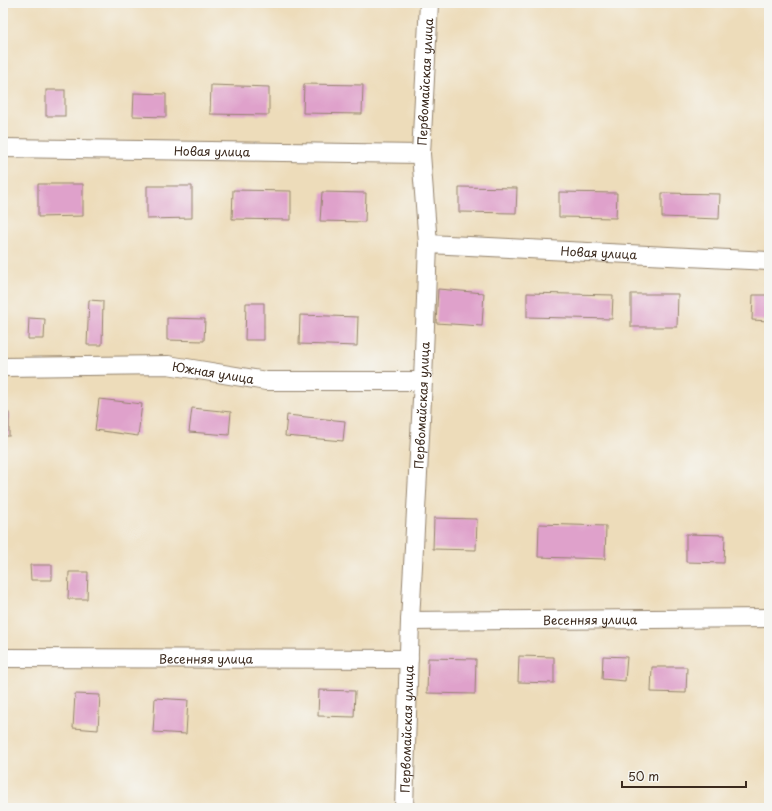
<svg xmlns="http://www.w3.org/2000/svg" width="772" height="811" viewBox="0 0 772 811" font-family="'Playpen Sans',sans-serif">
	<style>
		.building { fill: #dfa1cb }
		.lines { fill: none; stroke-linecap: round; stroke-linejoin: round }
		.minor-casing { stroke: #94836c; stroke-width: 20 }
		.minor { stroke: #fff; stroke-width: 18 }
		.labels { text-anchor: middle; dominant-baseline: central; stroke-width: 4; stroke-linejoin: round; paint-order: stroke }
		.street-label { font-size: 12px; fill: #3b2a1e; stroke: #f6f6f2 }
	</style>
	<rect width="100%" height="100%" fill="#f6f6f2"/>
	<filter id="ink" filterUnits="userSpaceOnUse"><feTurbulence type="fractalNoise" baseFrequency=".025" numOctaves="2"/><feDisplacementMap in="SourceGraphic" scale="8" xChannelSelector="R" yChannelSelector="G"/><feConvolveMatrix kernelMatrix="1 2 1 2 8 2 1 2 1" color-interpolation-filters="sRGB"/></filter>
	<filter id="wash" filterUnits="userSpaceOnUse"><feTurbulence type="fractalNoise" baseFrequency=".012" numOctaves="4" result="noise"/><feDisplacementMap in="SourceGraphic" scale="16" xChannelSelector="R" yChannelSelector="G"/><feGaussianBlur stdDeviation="0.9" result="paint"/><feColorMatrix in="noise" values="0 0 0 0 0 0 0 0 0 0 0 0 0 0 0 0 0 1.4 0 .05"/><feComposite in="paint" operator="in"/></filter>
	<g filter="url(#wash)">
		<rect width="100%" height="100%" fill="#eddcba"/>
		<g id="blocks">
			<g class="building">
				<polygon points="304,84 363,85 362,114 303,113"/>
				<polygon points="211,85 269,87 269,115 210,114"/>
				<rect x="46" y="90" width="19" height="26"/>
				<polygon points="134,93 166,94 166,117 133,116"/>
				<polygon points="38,184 83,184 83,216 38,217"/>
				<polygon points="147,186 192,186 192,218 147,219"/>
				<polygon points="459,187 517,188 516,213 459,212"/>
				<polygon points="233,190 291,191 291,220 232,219"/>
				<polygon points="322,192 366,193 365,222 320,221"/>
				<polygon points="559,192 617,193 616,218 559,217"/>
				<polygon points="662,193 720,194 719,219 662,217"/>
				<polygon points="438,289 484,293 482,326 436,323"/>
				<polygon points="527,293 613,295 612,319 527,317"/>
				<polygon points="631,294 678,294 677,327 631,327"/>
				<polygon points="753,295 769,295 769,321 752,320"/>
				<polygon points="89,300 103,301 102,345 87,345"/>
				<polygon points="246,303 264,303 264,340 245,340"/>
				<polygon points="300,315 358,317 357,346 299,344"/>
				<polygon points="29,318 45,319 44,339 28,339"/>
				<polygon points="167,318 205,319 204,341 167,340"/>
				<polygon points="99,399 142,404 138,436 95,430"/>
				<polygon points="192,408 231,412 229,435 189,432"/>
				<rect x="3" y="413" width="6" height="23"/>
				<polygon points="287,415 345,421 343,441 285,436"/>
				<polygon points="434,518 477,519 476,550 433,549"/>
				<polygon points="539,524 606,526 605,559 538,557"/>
				<polygon points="686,534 725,535 724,563 686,562"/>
				<polygon points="30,565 52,565 52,580 31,580"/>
				<polygon points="69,572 88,572 87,599 68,599"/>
				<polygon points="519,656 554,657 554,683 518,682"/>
				<polygon points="603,656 627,657 625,681 602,679"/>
				<polygon points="428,658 476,659 475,694 427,693"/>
				<polygon points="652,667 687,667 686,693 651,692"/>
				<polygon points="319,690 355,691 354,717 318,716"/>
				<polygon points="75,694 100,695 98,730 73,728"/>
				<polygon points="155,698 188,700 186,734 153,732"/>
			</g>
		</g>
	</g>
	<g filter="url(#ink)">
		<use href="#blocks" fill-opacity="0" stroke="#94836c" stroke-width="1"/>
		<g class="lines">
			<g class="minor-casing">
				<g id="minor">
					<path id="s1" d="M 3,148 L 421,154"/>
					<path id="s2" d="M 428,244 L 769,261"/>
					<path id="s3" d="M 3,367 L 168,365 L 266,381 L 423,381"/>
					<path id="s4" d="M 410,621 L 769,618"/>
					<path id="s5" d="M 3,658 L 409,659"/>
					<path id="s6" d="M 404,808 L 410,621 L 423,381 L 428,244 L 421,154 L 429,3"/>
				</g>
			</g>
			<use href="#minor" class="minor"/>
		</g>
	</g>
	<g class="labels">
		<g class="street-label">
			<text stroke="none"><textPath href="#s6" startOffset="727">Первомайская улица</textPath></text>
			<text stroke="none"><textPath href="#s1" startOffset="209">Новая улица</textPath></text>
			<text stroke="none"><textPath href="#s2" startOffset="171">Новая улица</textPath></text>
			<text stroke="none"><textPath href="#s3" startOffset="211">Южная улица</textPath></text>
			<text stroke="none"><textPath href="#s6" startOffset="403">Первомайская улица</textPath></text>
			<text stroke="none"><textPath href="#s4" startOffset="180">Весенняя улица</textPath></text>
			<text stroke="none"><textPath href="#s5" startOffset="203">Весенняя улица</textPath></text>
			<text stroke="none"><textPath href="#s6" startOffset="79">Первомайская улица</textPath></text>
		</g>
	</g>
	<rect width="772" height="811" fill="none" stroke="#f6f6f2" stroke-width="16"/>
	<path d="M622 781v6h124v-6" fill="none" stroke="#3b2a1e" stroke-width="2"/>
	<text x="628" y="781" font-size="12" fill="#3b2a1e" stroke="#f6f6f2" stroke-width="3" paint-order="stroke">50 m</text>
</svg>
